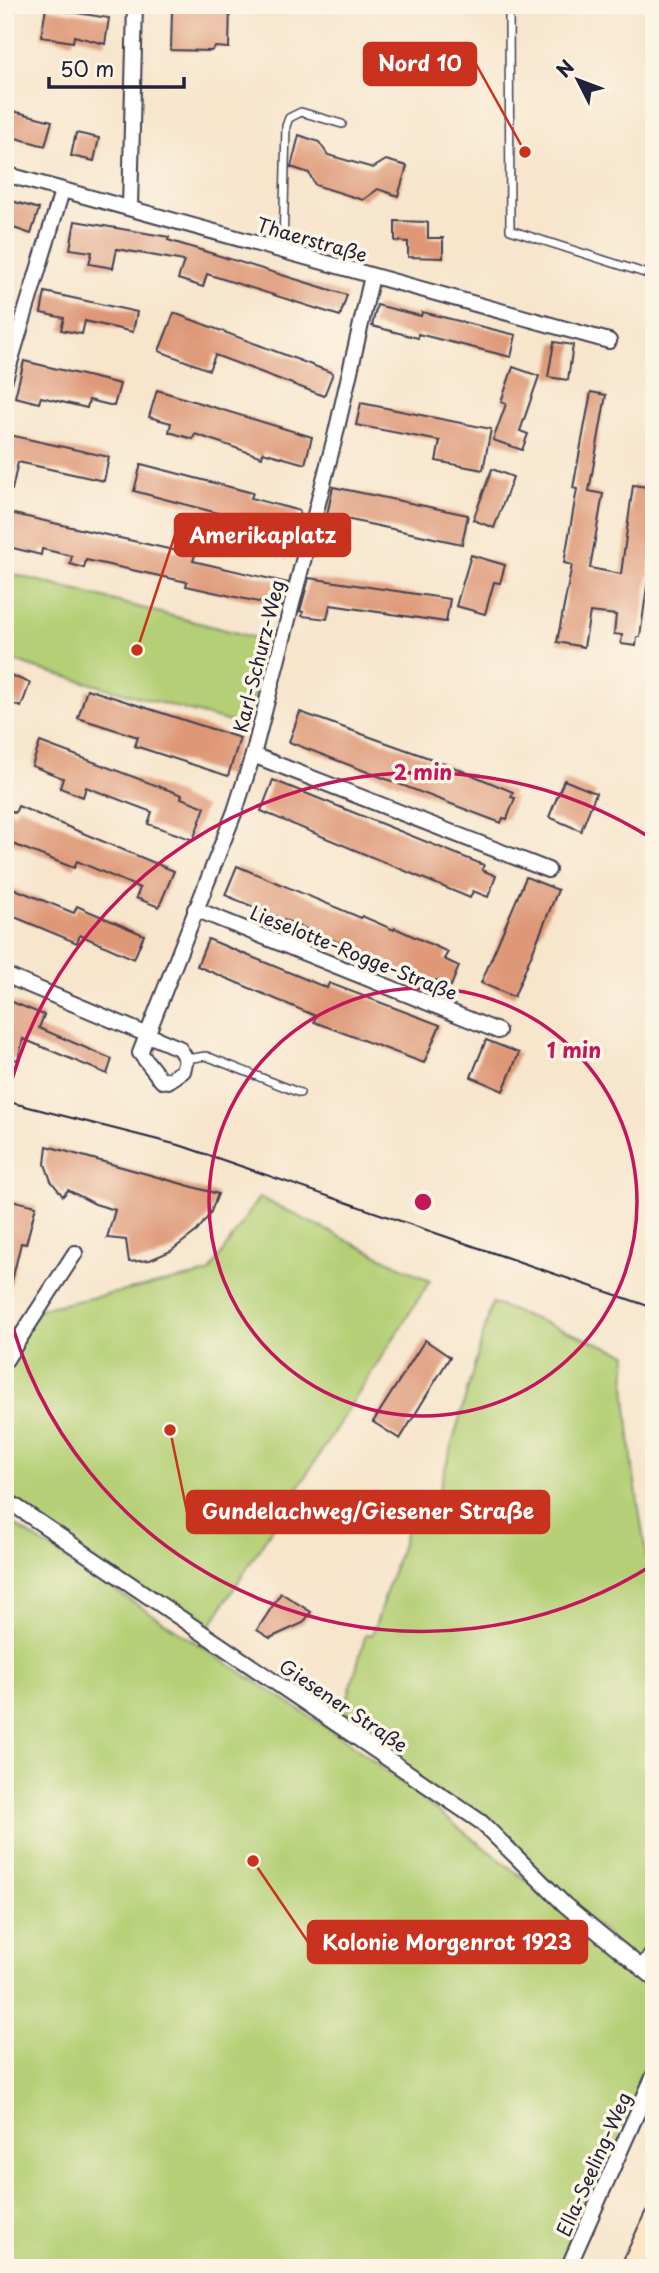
<svg xmlns="http://www.w3.org/2000/svg" width="659" height="2273" viewBox="0 0 659 2273" font-family="'Playpen Sans',sans-serif">
	<style>
		.green { fill: #b4cf75; stroke: #6b7858; stroke-width: 2 }
		.building { fill: #de9877 }
		.lines { fill: none; stroke-linecap: round; stroke-linejoin: round }
		.lane-casing { stroke: #423f51; stroke-width: 10 }
		.street-casing { stroke: #423f51; stroke-width: 18 }
		.secondary-casing { stroke: #423f51; stroke-width: 23 }
		.lane { stroke: #fff; stroke-width: 7 }
		.street { stroke: #fff; stroke-width: 14 }
		.secondary { stroke: #ffe4c6; stroke-width: 19 }
		.tram { stroke: #22223b; stroke-width: 2 }
		.ring { fill: none; stroke: #c2185b; stroke-width: 3.5 }
		.labels { text-anchor: middle; dominant-baseline: central; stroke-width: 7; stroke-linejoin: round; paint-order: stroke }
		.street-label { font-size: 19px; fill: #22223b; stroke: #fcf5e5 }
		.centre { fill: #c2185b; stroke: #fcf5e5; stroke-width: 3.5 }
		.ring-label { font-size: 21px; text-anchor: middle; font-weight: bold; fill: #c2185b; stroke: #fcf5e5; stroke-width: 7; stroke-linejoin: round; paint-order: stroke }
		.leader { fill: none; stroke: #c8321e; stroke-width: 2.5 }
		.callout-dot { fill: #c8321e; stroke: #fcf5e5; stroke-width: 2.5 }
		.callout { fill: #c8321e; stroke: #c8321e; stroke-width: 2.5 }
		.callout-label { font-size: 21px; text-anchor: middle; font-weight: bold; fill: #fff }
	</style>
	<rect width="100%" height="100%" fill="#fcf5e5"/>
	<filter id="ink" filterUnits="userSpaceOnUse"><feTurbulence type="fractalNoise" baseFrequency=".0143" numOctaves="2"/><feDisplacementMap in="SourceGraphic" scale="14" xChannelSelector="R" yChannelSelector="G"/><feConvolveMatrix kernelMatrix="1 2 1 2 8 2 1 2 1" color-interpolation-filters="sRGB"/></filter>
	<filter id="wash" filterUnits="userSpaceOnUse"><feTurbulence type="fractalNoise" baseFrequency=".00686" numOctaves="4" result="noise"/><feDisplacementMap in="SourceGraphic" scale="28" xChannelSelector="R" yChannelSelector="G"/><feGaussianBlur stdDeviation="1.57" result="paint"/><feColorMatrix in="noise" values="0 0 0 0 0 0 0 0 0 0 0 0 0 0 0 0 0 1.4 0 .05"/><feComposite in="paint" operator="in"/></filter>
	<g filter="url(#wash)">
		<rect width="100%" height="100%" fill="#f7e5cc"/>
		<g class="green">
			<polygon points="5,572 271,642 246,725 244,726 38,669 5,658"/>
			<polygon points="259,1197 430,1281 205,1634 5,1499 5,1361 39,1309 209,1273"/>
			<polygon points="492,1303 627,1354 625,1385 633,1469 654,1608 654,1978 481,1822 340,1724 366,1634 372,1635 413,1510 431,1519"/>
			<polygon points="5,1519 349,1742 654,1980 654,2071 566,2268 5,2268"/>
		</g>
		<g id="blocks">
			<g class="building">
				<polygon points="178,5 230,5 229,48 215,47 211,51 171,50 172,11"/>
				<polygon points="46,8 109,18 105,44 74,36 73,42 41,37"/>
				<polygon points="5,109 52,121 45,146 5,135"/>
				<polygon points="76,133 99,138 94,161 71,156"/>
				<polygon points="299,135 319,142 328,155 373,168 386,160 407,166 398,196 378,189 363,200 315,185 309,173 291,167"/>
				<polygon points="5,199 39,209 31,234 5,225"/>
				<polygon points="75,221 169,237 168,240 347,295 340,316 207,274 203,287 178,279 184,261 117,249 113,268 89,264 92,252 70,249"/>
				<polygon points="395,221 428,222 428,238 443,238 443,258 408,257 408,242 395,241"/>
				<polygon points="45,292 137,312 133,332 85,321 82,334 61,330 64,318 41,313"/>
				<polygon points="377,305 421,316 422,312 516,335 511,357 418,334 418,338 372,326"/>
				<polygon points="174,313 333,373 324,396 215,355 209,370 159,351"/>
				<polygon points="554,342 573,345 568,380 548,377"/>
				<polygon points="24,361 120,384 114,406 89,400 87,408 41,397 39,403 15,397"/>
				<polygon points="513,367 539,376 520,431 528,434 522,450 493,440 506,404 501,402"/>
				<polygon points="157,390 312,437 305,464 263,452 262,457 195,434 193,439 169,432 171,423 149,417"/>
				<polygon points="591,392 606,395 589,491 603,494 590,568 621,574 633,485 654,488 654,536 640,637 637,637 636,646 621,644 622,635 614,634 616,615 590,612 584,647 557,642 572,565 564,563 577,489 573,488"/>
				<polygon points="361,403 491,429 483,470 436,461 440,441 356,425"/>
				<polygon points="5,434 109,457 104,481 18,462 12,490 5,489"/>
				<polygon points="141,464 253,493 251,498 300,511 295,529 271,523 266,541 245,535 248,521 134,491"/>
				<polygon points="492,469 513,477 494,528 473,520"/>
				<polygon points="333,487 468,515 462,544 327,515"/>
				<polygon points="5,512 195,555 193,561 288,583 281,607 186,586 187,582 86,560 84,568 70,564 72,556 42,549 41,555 5,546"/>
				<polygon points="471,555 505,565 500,583 494,582 485,614 456,606"/>
				<polygon points="309,578 450,599 446,622 330,605 327,619 302,616 303,612 300,611"/>
				<polygon points="5,673 30,683 21,707 5,701"/>
				<polygon points="87,689 240,738 228,776 135,746 138,737 78,718"/>
				<polygon points="300,712 446,764 513,792 511,797 515,798 507,819 503,818 501,823 289,742"/>
				<polygon points="40,742 182,795 181,798 205,807 193,840 148,824 152,812 86,787 83,797 60,788 63,778 32,766"/>
				<polygon points="273,780 484,865 482,870 496,876 488,897 473,891 470,898 261,811"/>
				<polygon points="564,780 596,793 581,831 549,817"/>
				<polygon points="18,806 174,871 159,907 136,898 140,888 77,861 74,868 5,841 5,809 15,813"/>
				<polygon points="237,866 361,918 362,916 394,930 395,928 448,952 444,959 459,966 451,986 436,980 434,985 404,972 403,974 348,949 349,947 225,895"/>
				<polygon points="526,877 558,890 514,997 481,983"/>
				<polygon points="5,885 74,913 77,906 144,935 134,959 80,935 77,943 5,913"/>
				<polygon points="208,939 327,988 329,983 440,1025 424,1063 314,1022 316,1016 197,966"/>
				<polygon points="5,999 44,1015 39,1028 112,1059 107,1074 23,1039 18,1060 5,1057"/>
				<polygon points="486,1040 519,1053 503,1091 471,1077"/>
				<polygon points="47,1146 218,1194 210,1214 197,1231 171,1251 150,1260 129,1262 126,1240 107,1238 115,1210 95,1204 68,1190 63,1196 51,1181 45,1164"/>
				<polygon points="7,1199 36,1206 26,1244 21,1243 11,1285 5,1285 5,1207"/>
				<polygon points="425,1340 450,1357 400,1439 373,1422"/>
				<polygon points="281,1593 311,1612 303,1623 270,1638 257,1630"/>
			</g>
		</g>
	</g>
	<g filter="url(#ink)">
		<use href="#blocks" fill-opacity="0" stroke="#423f51" stroke-width="2"/>
		<g class="lines">
			<g class="lane-casing">
				<g id="lane">
					<polyline points="509,5 510,230 654,276"/>
					<polyline points="283,250 286,126 289,118 301,112 342,124"/>
					<polyline points="186,1059 206,1056 300,1093"/>
				</g>
			</g>
			<g class="street-casing">
				<g id="street">
					<polyline points="5,174 609,341"/>
					<polyline points="130,207 135,5"/>
					<polyline points="5,379 62,191"/>
					<polyline points="253,755 548,870"/>
					<polyline points="195,909 498,1031"/>
					<polyline points="5,975 179,1048 186,1059 183,1071 168,1081 158,1077"/>
					<polyline points="162,1081 140,1053 235,811 253,755 334,441 372,276"/>
					<polyline points="5,1361 75,1253"/>
					<polyline points="5,1499 481,1822 565,1905 654,1978"/>
					<polyline points="641,1968 654,1952"/>
					<polyline points="568,2268 654,2075"/>
				</g>
			</g>
			<g class="secondary-casing">
				<polyline id="secondary" points="631,2268 654,2218"/>
			</g>
			<use href="#lane" class="lane"/>
			<use href="#street" class="street"/>
			<use href="#secondary" class="secondary"/>
			<polyline class="tram" points="5,1101 182,1146 654,1308"/>
		</g>
	</g>
	<g class="ring">
		<circle cx="423" cy="1202" r="214"/>
		<path d="M654 1564A429 429 0 0 1 6 1302M6 1102A429 429 0 0 1 654 840"/>
	</g>
	<g class="labels">
		<g class="street-label">
			<text transform="translate(312 239) rotate(16)">Thaerstraße</text>
			<text transform="translate(258 656) rotate(-76)">Karl-Schurz-Weg</text>
			<text transform="translate(354 952) rotate(22)">Lieselotte-Rogge-Straße</text>
			<text transform="translate(344 1705) rotate(34)">Giesener Straße</text>
			<text transform="translate(593 2164) rotate(-66)">Ella-Seeling-Weg</text>
		</g>
	</g>
	<circle cx="423" cy="1202" r="10" class="centre"/>
	<g class="ring-label">
		<text x="423" y="780">2 min</text>
		<text x="574" y="1058">1 min</text>
	</g>
	<path class="leader" d="M525 152L476 64M137 650L175 535M170 1430L187 1512M253 1861L308 1942"/>
	<g class="callout-dot">
		<circle cx="525" cy="152" r="7"/>
		<circle cx="137" cy="650" r="7"/>
		<circle cx="170" cy="1430" r="7"/>
		<circle cx="253" cy="1861" r="7"/>
	</g>
	<g class="callout">
		<rect x="364" y="43" width="112" height="42" rx="7"/>
		<rect x="175" y="514" width="175" height="42" rx="7"/>
		<rect x="187" y="1491" width="362" height="42" rx="7"/>
		<rect x="308" y="1921" width="279" height="42" rx="7"/>
	</g>
	<g class="callout-label">
		<text x="420" y="71">Nord 10</text>
		<text x="263" y="543">Amerikaplatz</text>
		<text x="368" y="1519">Gundelachweg/Giesener Straße</text>
		<text x="447" y="1950">Kolonie Morgenrot 1923</text>
	</g>
	<rect width="659" height="2273" fill="none" stroke="#fcf5e5" stroke-width="28"/>
	<g transform="translate(578 80) rotate(312)" stroke="#fcf5e5" stroke-width="5" paint-order="stroke">
	<path d="M0-5L12 26L0 18L-12 26Z" fill="#22223b"/>
	<text y="-10" font-size="19" font-weight="bold" text-anchor="middle" fill="#22223b">N</text>
	</g>
	<path d="M49 77v10h135v-10" fill="none" stroke="#22223b" stroke-width="3.5"/>
	<text x="60" y="77" font-size="21" fill="#22223b" stroke="#fcf5e5" stroke-width="5" paint-order="stroke">50 m</text>
</svg>
